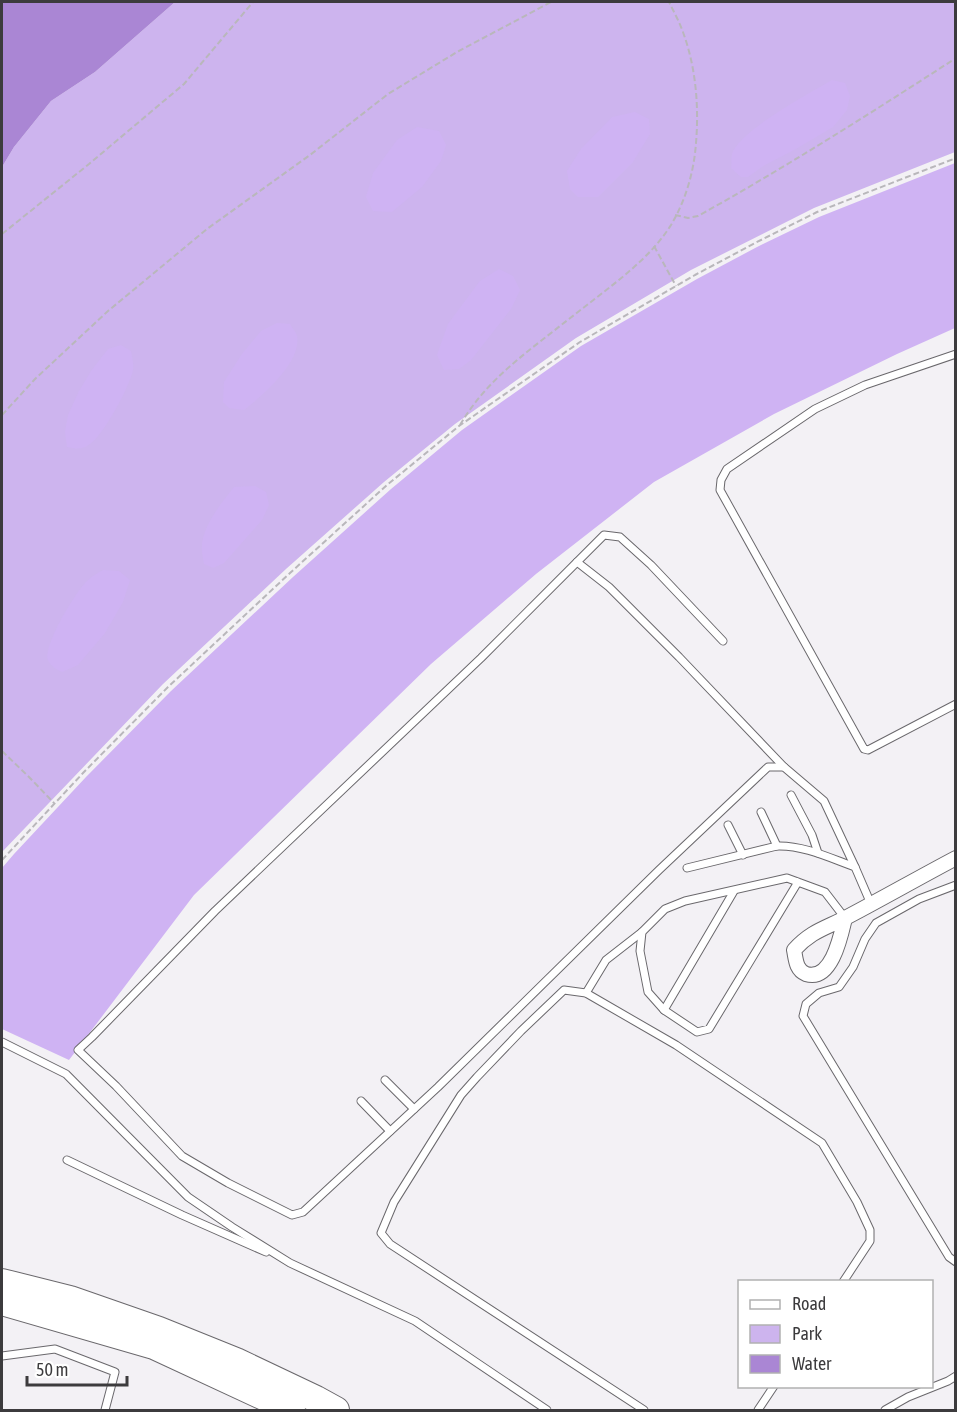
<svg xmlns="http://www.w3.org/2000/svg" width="957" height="1412" viewBox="0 0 957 1412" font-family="'Asap Condensed',sans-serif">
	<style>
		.green { fill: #cdb4ee }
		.forest { fill: #cfb3f3 }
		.water { fill: #aa86d4 }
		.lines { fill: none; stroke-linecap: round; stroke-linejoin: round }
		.service-casing { stroke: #6a686c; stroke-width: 9 }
		.minor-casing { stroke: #6a686c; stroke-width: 16 }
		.motorway-casing { stroke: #6a686c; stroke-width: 28 }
		.path { stroke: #b9b7bb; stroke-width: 2; stroke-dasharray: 6 3; stroke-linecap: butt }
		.service { stroke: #fff; stroke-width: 7 }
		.minor { stroke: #fff; stroke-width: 14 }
		.motorway { stroke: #fff; stroke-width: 26 }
	</style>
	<rect width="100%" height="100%" fill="#f3f1f5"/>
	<polygon class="green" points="175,2 955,2 955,152 814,208 691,270 576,338 455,424 384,482 286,569 163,684 2,852 2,167 14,147 51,101 95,72"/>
	<g class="forest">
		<path d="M 832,80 L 845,83 L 850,96 L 847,110 L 833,127 L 794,150 L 763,166 L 748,177 L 741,177 L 731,168 C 732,164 731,158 732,154 C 739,131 810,93 832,80 Z"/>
		<polygon points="635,112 649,119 650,134 633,162 598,197 578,197 570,189 567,171 581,149 612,117"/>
		<polygon points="417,127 439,131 446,145 441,161 422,187 392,212 373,211 366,197 373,173 397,140"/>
		<polygon points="955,163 955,328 897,354 774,414 654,482 536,574 431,664 194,895 69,1060 2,1029 2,868 14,854 86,777 171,691 293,577 391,489 462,430 581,346 697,279 757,247 819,217"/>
		<polygon points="499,269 513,276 520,290 511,309 471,360 459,369 444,370 437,355 448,324 480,281"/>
		<path d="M 277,323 L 290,324 C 292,328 296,332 297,336 C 302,362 262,396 244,410 L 229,408 L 223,402 L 224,382 L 242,354 L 261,331 Z"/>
		<path d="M 121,345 L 131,351 C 132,357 134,365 133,370 C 130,386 103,436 90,444 C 82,450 76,449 67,447 L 65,432 L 68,415 L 79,391 L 91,371 L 108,349 Z"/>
		<path d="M 255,486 L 266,492 L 269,505 L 262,520 L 224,563 L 213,568 L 204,564 C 203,559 202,554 202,550 C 200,529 222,502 234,487 Z"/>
		<path d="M 103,570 L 119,571 L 130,580 L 123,602 L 105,633 L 78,665 L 62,672 C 56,669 51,667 48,660 C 43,646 76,591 87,581 C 92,576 98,573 103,570 Z"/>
	</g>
	<polygon class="water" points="2,2 175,2 95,72 51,101 14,147 2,167"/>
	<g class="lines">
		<g class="service-casing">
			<g id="service">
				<polyline points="956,354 865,385 815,409 727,469 721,480 720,490 864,749 868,750 956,704"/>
				<polyline points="577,562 609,587 679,657 784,767"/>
				<polyline points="723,641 651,565 620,537 604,535 481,658 215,911 92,1037 78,1050 116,1086 182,1156 228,1183 292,1215 303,1212 438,1087 659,870 768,767 784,767 824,801 855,867"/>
				<polyline points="791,795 812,835 818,853"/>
				<polyline points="761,812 777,846"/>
				<polyline points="728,825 743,855"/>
				<path d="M 687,868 L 777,846 C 803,845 830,858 855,867 L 871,904"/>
				<polyline points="798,882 709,1029 697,1032 664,1010 648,992 640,951 642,932 665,909 685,901 787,878 825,892 845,918"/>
				<polyline points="956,885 919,899 876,923 865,939 853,967 839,987 819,993 806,1004 803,1016 949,1257 956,1262"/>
				<polyline points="586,993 606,960 642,932"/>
				<polyline points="664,1010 734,891"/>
				<polyline points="2,1042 66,1074 188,1197 232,1227 290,1263 415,1321 547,1410"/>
				<polyline points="385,1080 414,1109"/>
				<polyline points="361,1101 390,1131"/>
				<polyline points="67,1160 182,1215 266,1252"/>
				<polyline points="2,1356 55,1349 115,1372 105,1410"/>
				<polyline points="644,1410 390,1244 381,1233 394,1202 461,1095 477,1077 521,1031 564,990 586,993 676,1045 822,1143 857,1202 870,1230 870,1241 843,1282"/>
				<polyline points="758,1410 774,1386"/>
				<polyline points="885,1410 908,1397 948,1381 956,1376"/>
			</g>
		</g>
		<g class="minor-casing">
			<path id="minor" d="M 845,918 C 841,935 832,982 806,974 C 796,970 796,960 794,950 C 812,930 827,928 849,916 C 885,897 920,877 956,858"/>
		</g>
		<g class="motorway-casing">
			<g id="motorway">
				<polyline points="2,1282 70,1299 159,1330 236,1361 316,1399 336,1410"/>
				<polyline points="2,1302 154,1346 292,1410"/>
			</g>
		</g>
		<g class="path">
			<path d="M 675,215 L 688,218 L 698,216 C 786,167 871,113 956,58"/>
			<polyline points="2,234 89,164 184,84 253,2"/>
			<polyline points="654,246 676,286"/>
			<polyline points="2,415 35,379 108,311 207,229 310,155 388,94 457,52 551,2"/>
			<path d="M 460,425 C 482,388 509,366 542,340 C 560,326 578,312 596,298 C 623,277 652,255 671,225 C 686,200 694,171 696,143 C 699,107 696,69 684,35 C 680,23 674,12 669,2"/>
			<polyline points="2,751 29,777 54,803"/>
			<polyline points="2,860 83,773 168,687 290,573 387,485 459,426 580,342 695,275 755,243 817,212 956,158"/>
		</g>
		<use href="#service" class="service"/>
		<use href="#minor" class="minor"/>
		<use href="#motorway" class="motorway"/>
	</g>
	<rect width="957" height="1412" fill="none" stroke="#3c3b3d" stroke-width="6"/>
	<rect x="738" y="1280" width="195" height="108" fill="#ffffff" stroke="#b1b1b1" stroke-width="1.5"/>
	<rect x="750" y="1300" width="30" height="9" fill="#ffffff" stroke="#b1b1b1" stroke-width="1.5"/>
	<text x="792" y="1310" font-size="18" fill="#3c3b3d">Road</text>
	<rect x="750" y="1325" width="30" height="18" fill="#cdb4ee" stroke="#b1b1b1" stroke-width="1.5"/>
	<text x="792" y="1340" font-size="18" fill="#3c3b3d">Park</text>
	<rect x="750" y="1355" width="30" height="18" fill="#aa86d4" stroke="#b1b1b1" stroke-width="1.5"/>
	<text x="792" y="1370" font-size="18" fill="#3c3b3d">Water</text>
	<path d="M27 1376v9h100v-9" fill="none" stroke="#3c3b3d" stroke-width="3"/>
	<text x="36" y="1376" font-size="18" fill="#3c3b3d" stroke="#ffffff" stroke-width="4.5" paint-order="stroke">50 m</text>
</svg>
